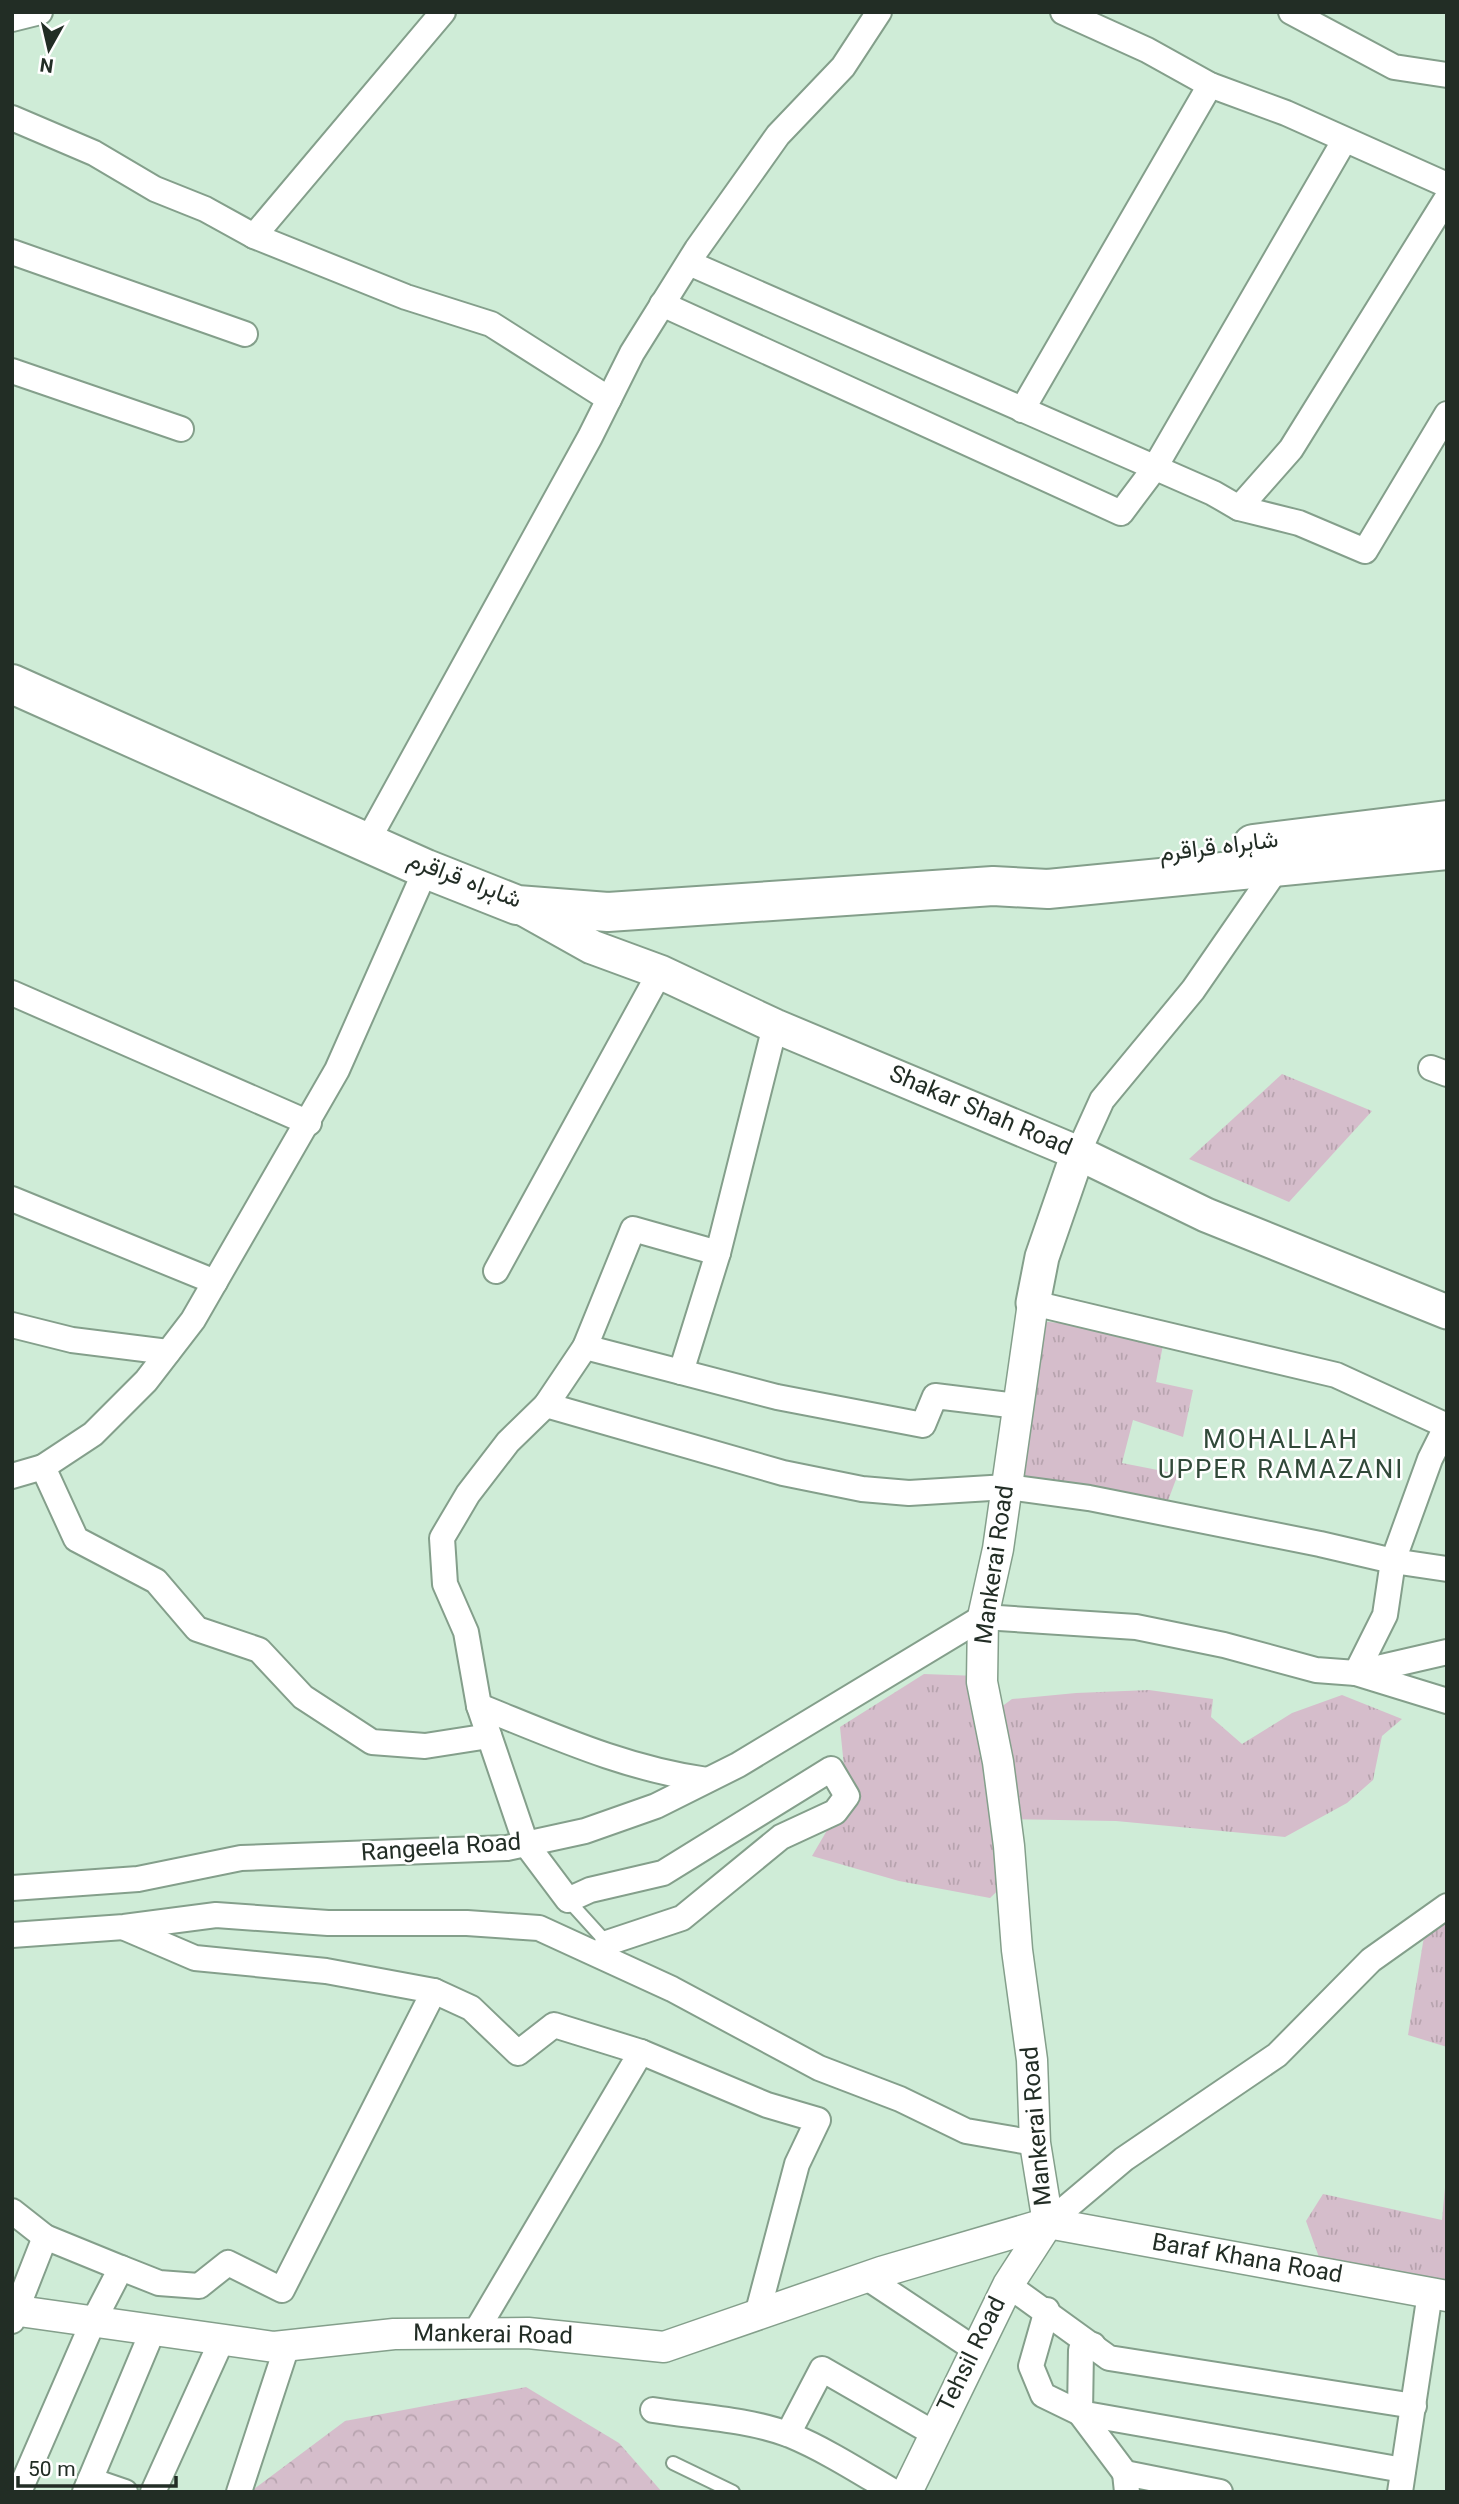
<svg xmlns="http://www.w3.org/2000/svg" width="1459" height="2504" viewBox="0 0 1459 2504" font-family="Georgia,Vazirmatn,serif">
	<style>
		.grass { fill: url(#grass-tufts) }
		.forest { fill: url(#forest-crowns) }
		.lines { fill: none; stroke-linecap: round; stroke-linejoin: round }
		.service-casing { stroke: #849f8b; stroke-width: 16 }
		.minor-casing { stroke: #849f8b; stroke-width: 28 }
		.tertiary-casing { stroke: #849f8b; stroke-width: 33 }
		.secondary-casing { stroke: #849f8b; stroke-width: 37 }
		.trunk-casing { stroke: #849f8b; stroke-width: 42 }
		.service { stroke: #fff; stroke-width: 12 }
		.minor { stroke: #fff; stroke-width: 24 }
		.tertiary { stroke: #fff; stroke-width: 30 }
		.secondary { stroke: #fff; stroke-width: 33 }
		.trunk { stroke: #fff; stroke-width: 38 }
		.labels { text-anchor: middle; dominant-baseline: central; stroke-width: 5; stroke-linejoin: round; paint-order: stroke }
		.street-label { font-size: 24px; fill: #222d25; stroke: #fff }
		.neighbourhood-label { font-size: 26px; letter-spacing: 2px; fill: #314939; stroke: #fff }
	</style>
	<defs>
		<pattern id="grass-tufts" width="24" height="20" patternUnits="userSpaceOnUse" patternTransform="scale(1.75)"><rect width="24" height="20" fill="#d5bdcb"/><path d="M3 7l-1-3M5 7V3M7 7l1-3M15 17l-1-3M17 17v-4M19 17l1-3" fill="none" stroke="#b7a3ae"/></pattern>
		<pattern id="forest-crowns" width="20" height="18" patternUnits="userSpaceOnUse" patternTransform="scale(1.75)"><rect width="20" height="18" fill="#d5bdcb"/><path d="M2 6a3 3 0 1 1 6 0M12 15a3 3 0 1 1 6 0" fill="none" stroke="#b7a3ae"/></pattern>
	</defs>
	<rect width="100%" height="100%" fill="#cfecd7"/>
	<g class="grass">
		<polygon points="1282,1074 1372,1111 1289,1202 1189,1159"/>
		<polygon points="1030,1320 1165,1334 1156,1382 1193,1390 1183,1437 1133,1420 1122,1463 1178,1474 1163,1514 1007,1487"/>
		<polygon points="924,1674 978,1676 989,1716 1012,1699 1076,1693 1149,1690 1213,1699 1211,1717 1242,1744 1292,1713 1342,1695 1402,1719 1382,1736 1373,1780 1347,1803 1285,1837 1116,1821 1006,1819 1012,1877 990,1898 899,1881 812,1856 847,1796 840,1727"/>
		<polygon points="1447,1906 1447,2047 1408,2035 1427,1918"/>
		<polygon points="1447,2166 1447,2296 1325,2274 1306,2221 1323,2194 1442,2220"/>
	</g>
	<polygon class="forest" points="526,2387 619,2443 662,2492 250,2492 345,2421"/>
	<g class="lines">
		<g class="service-casing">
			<g id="service">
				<polyline points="568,1900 607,1943"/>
				<polyline points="673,2463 733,2492"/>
			</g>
		</g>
		<g class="minor-casing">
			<g id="minor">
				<polyline points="1063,12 1147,50 1210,85 1286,113 1447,185"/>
				<polyline points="1291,12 1394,67 1447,75"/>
				<polyline points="12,19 40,12"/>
				<polyline points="12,118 94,153 155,189 205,209 254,236 406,297 491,324 609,399"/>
				<polyline points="254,236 443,12"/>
				<polyline points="12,252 245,334"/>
				<polyline points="689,263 1213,493 1239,508 1299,523 1365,551 1447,414"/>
				<polyline points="662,304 1121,513 1154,469 1344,141"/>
				<polyline points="12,371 181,429"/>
				<polyline points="1022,410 1210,85"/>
				<polyline points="1239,508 1291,449 1447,198"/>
				<polyline points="367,842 590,437 632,353 697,249 778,135 843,67 879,12"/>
				<polyline points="12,993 309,1123"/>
				<polyline points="1431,1068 1447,1074"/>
				<polyline points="1078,1153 1102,1100 1193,990 1278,867"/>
				<polyline points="12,1199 215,1282"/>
				<polyline points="496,1271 660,972"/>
				<polyline points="1033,1303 1336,1375 1447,1426"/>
				<polyline points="12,1325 72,1340 168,1352"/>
				<polyline points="585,1347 777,1397 923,1425 935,1396 1018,1406"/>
				<polyline points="681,1372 718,1253 775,1026"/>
				<polyline points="546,1405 783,1473 862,1489 909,1493 1007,1487 1089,1498 1320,1544 1393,1561 1447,1569"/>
				<polyline points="1447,1425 1430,1459 1393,1561 1385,1615 1356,1673 1447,1701"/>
				<polyline points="43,1467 93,1434 146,1381 193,1320 337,1070 426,869"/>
				<polyline points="12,1476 43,1467 76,1539 156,1581 197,1629 259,1650 303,1697 372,1742 425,1746 489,1736"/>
				<path d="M 479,1706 C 554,1736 626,1769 707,1780"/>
				<polyline points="12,1888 138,1879 241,1858 507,1848 585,1831 656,1806 738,1765 983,1617 1136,1627 1224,1645 1316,1670 1356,1673 1447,1652"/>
				<polyline points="12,1935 124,1927 216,1915 328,1923 467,1923 539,1928 672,1989 819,2068 900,2099 966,2131 1035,2143"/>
				<polyline points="607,1943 682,1918 781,1837 835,1812 847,1796 831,1769 663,1873 590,1890 568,1900 526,1844 479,1706 466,1632 445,1584 442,1538 468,1494 508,1442 546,1405 585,1347 633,1229 718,1253"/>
				<polyline points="434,1991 471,2008 518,2053 554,2025 641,2052 475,2333"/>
				<polyline points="641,2052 767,2105 818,2120 797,2164 757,2315"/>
				<polyline points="12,2211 45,2237"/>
				<polyline points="1048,2223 1124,2159 1277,2055 1371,1960 1447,1906"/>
				<polyline points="121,2268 159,2283 199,2286 228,2263 282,2290 434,1991 326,1971 195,1958 125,1928"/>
				<polyline points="866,2277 976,2350"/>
				<polyline points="1008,2285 1109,2358 1414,2406"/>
				<polyline points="1047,2310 1031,2366 1043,2395 1080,2413 1403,2470"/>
				<polyline points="12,2321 45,2237 121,2268 93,2322 19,2492"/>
				<polyline points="1093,2345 1081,2350 1080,2413 1125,2473"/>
				<path d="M 653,2410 C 697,2417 748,2419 790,2435 C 826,2450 860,2472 894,2492"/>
				<polyline points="788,2434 822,2369 935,2434"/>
				<polyline points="90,2480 125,2492"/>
				<polyline points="85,2492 153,2330"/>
				<polyline points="153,2492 221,2342"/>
				<polyline points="239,2492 287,2346"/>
				<polyline points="1127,2492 1125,2473 1220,2492"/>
				<polyline points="1400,2492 1430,2293"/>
			</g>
		</g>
		<g class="tertiary-casing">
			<g id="tertiary">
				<polyline points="1033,1303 998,1549 983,1617 982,1682 998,1762 1009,1846 1017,1950 1032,2060 1035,2143 1048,2223"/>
				<polyline points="12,2310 274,2347 394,2334 528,2333 664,2347 881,2272 1048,2223 1447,2296"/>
				<polyline points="907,2492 1008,2285 1048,2223"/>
			</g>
		</g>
		<g class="secondary-casing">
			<g id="secondary">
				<polyline points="517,905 592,947 660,972 775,1026 1078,1153 1206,1215 1447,1312"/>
				<polyline points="1033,1303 1042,1257 1078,1153"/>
			</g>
		</g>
		<g class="trunk-casing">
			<g id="trunk">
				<polyline points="12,684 426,869 517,905 608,912 993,886 1048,889 1447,850"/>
				<polyline points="1253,844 1447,820"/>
			</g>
		</g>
		<use href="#service" class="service"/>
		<use href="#minor" class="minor"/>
		<use href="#tertiary" class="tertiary"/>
		<use href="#secondary" class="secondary"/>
		<use href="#trunk" class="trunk"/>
	</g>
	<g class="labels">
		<g class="street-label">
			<text transform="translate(1219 848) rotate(-7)">شاہراہ قراقرم</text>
			<text transform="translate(464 881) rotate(21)">شاہراہ قراقرم</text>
			<text transform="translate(980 1112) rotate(23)">Shakar Shah Road</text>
			<text transform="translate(996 1565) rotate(-82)">Mankerai Road</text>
			<text transform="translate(441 1849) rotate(-4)">Rangeela Road</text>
			<text transform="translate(1038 2126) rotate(-95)">Mankerai Road</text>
			<text transform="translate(1247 2260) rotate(10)">Baraf Khana Road</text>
			<text transform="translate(493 2336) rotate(1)">Mankerai Road</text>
			<text transform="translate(973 2355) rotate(-64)">Tehsil Road</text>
		</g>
		<g class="neighbourhood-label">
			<text x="1281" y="1441">MOHALLAH<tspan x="1281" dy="30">UPPER RAMAZANI</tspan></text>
		</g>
	</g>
	<rect width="1459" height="2504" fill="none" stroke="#222d25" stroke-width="28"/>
	<g transform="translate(49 49) rotate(188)" stroke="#ffffff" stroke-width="5" paint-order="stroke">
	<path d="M0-5L12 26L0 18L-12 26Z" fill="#222d25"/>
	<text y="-10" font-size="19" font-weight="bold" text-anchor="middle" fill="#222d25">N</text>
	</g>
	<path d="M18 2476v10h158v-10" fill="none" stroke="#222d25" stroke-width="3.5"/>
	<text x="28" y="2476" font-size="21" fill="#222d25" stroke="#ffffff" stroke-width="5" paint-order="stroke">50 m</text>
</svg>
